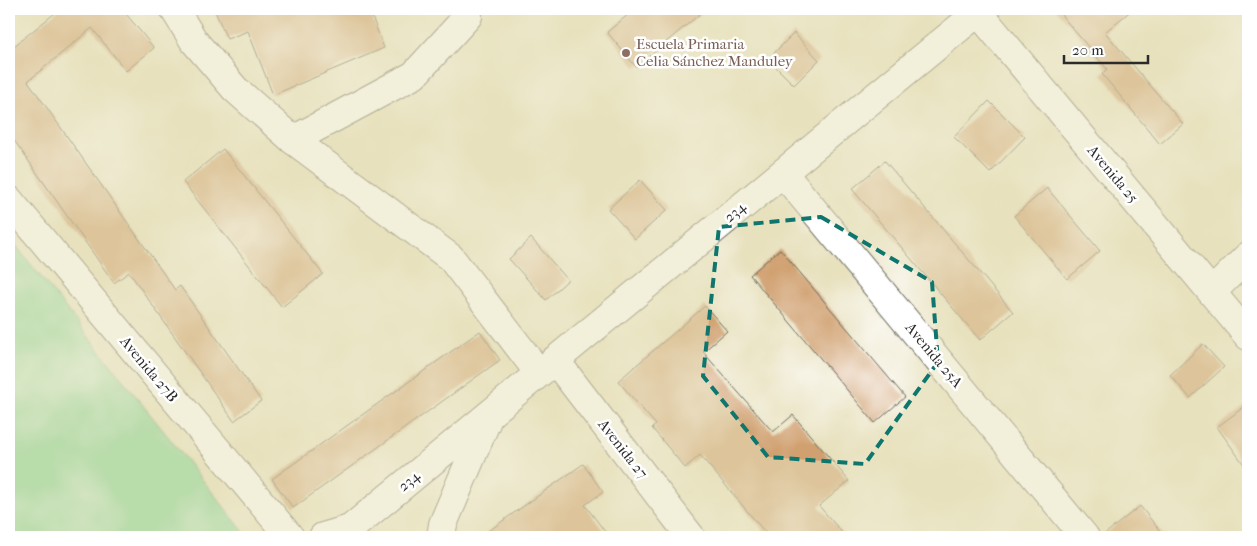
<svg xmlns="http://www.w3.org/2000/svg" width="1257" height="546" viewBox="0 0 1257 546" font-family="'IM FELL French Canon',serif">
	<style>
		.green { fill: #81d495; stroke: #568060 }
		.building { fill: #d0a070 }
		.lines { fill: none; stroke-linecap: round; stroke-linejoin: round }
		.minor-casing { stroke: #6d6b5e; stroke-width: 30 }
		.minor { stroke: #fff; stroke-width: 28 }
		.marked { fill: none; stroke: #0f766e; stroke-width: 4; stroke-dasharray: 10 6; stroke-linejoin: round }
		.education-dot { fill: #8d6e63; stroke: #fff; stroke-width: 2 }
		.labels { text-anchor: middle; dominant-baseline: central; stroke-width: 5; stroke-linejoin: round; paint-order: stroke }
		.education-label { font-size: 15px; fill: #785e54; stroke: #fff; text-anchor: start }
		.street-label { font-size: 15px; fill: #2b2b2b; stroke: #fff }
	</style>
	<rect width="100%" height="100%" fill="#fff"/>
	<filter id="ink" filterUnits="userSpaceOnUse"><feTurbulence type="fractalNoise" baseFrequency=".02" numOctaves="2"/><feDisplacementMap in="SourceGraphic" scale="10" xChannelSelector="R" yChannelSelector="G"/><feConvolveMatrix kernelMatrix="1 2 1 2 8 2 1 2 1" color-interpolation-filters="sRGB"/></filter>
	<filter id="wash" filterUnits="userSpaceOnUse"><feTurbulence type="fractalNoise" baseFrequency=".0096" numOctaves="4" result="noise"/><feDisplacementMap in="SourceGraphic" scale="20" xChannelSelector="R" yChannelSelector="G"/><feGaussianBlur stdDeviation="1.12" result="paint"/><feColorMatrix in="noise" values="0 0 0 0 0 0 0 0 0 0 0 0 0 0 0 0 0 1.4 0 .05"/><feComposite in="paint" operator="in"/></filter>
	<g filter="url(#wash)">
		<rect width="100%" height="100%" fill="#e8e1be"/>
		<polygon class="green" points="9,237 248,537 9,537"/>
		<g id="blocks">
			<g class="building">
				<polygon points="60,9 122,9 154,48 126,71 92,28 28,81 175,290 180,286 261,401 234,421 129,272 114,283 9,133 9,50"/>
				<polygon points="214,9 369,9 384,48 273,95 248,31 227,39"/>
				<polygon points="635,9 706,9 636,67 607,32"/>
				<polygon points="1056,9 1133,9 1105,32 1183,124 1160,144 1102,74 1107,69"/>
				<polygon points="794,33 819,60 794,85 768,59"/>
				<polygon points="989,101 1025,137 990,173 954,137"/>
				<polygon points="223,149 323,274 282,307 183,182"/>
				<polygon points="885,161 1013,312 980,340 852,189"/>
				<polygon points="640,180 667,210 635,239 608,209"/>
				<polygon points="1047,188 1100,251 1067,279 1014,216"/>
				<polygon points="531,238 568,280 546,300 509,259"/>
				<polygon points="780,249 905,397 875,423 750,275"/>
				<polygon points="705,306 727,331 703,352 773,432 793,415 849,481 819,506 846,537 769,537 700,455 685,468 652,428 656,425 618,381"/>
				<polygon points="480,331 500,360 293,508 272,479"/>
				<polygon points="1203,344 1224,367 1190,398 1170,375"/>
				<polygon points="1248,404 1248,470 1217,427"/>
				<polygon points="583,464 603,492 585,505 609,537 480,537"/>
				<polygon points="1140,506 1165,537 1101,537"/>
			</g>
		</g>
	</g>
	<g filter="url(#ink)">
		<use href="#blocks" fill-opacity="0" stroke="#6d6b5e" stroke-width="1"/>
		<g class="lines">
			<g class="minor-casing">
				<g id="minor">
					<polyline points="174,9 194,41 235,89 293,140 451,258 539,373"/>
					<polyline points="978,12 1248,336"/>
					<polyline points="293,140 414,75 468,16 462,9"/>
					<polyline points="783,173 1085,537"/>
					<polyline points="9,200 290,537"/>
					<polyline points="1212,292 1248,256"/>
					<polyline points="555,360 691,537"/>
					<polyline points="323,537 350,529 982,9"/>
					<polyline points="441,537 443,524 488,418"/>
				</g>
			</g>
			<use href="#minor" class="minor"/>
		</g>
	</g>
	<path d="M0 0H1257V546H0ZM 821,217 L 932,282 L 938,362 L 865,464 L 768,457 L 703,376 L 719,227 Z" fill="#e8e1be" fill-opacity=".55" fill-rule="evenodd"/>
	<path class="marked" d="M 821,217 L 932,282 L 938,362 L 865,464 L 768,457 L 703,376 L 719,227 Z"/>
	<circle class="education-dot" cx="626" cy="53" r="5"/>
	<g class="labels">
		<g class="education-label">
			<text x="636" y="44">Escuela Primaria<tspan x="636" dy="17">Celia Sánchez Manduley</tspan></text>
		</g>
		<g class="street-label">
			<text transform="translate(1113 174) rotate(50)">Avenida 25</text>
			<text transform="translate(735 212) rotate(-39)">234</text>
			<text transform="translate(934 355) rotate(50)">Avenida 25A</text>
			<text transform="translate(149 369) rotate(50)">Avenida 27B</text>
			<text transform="translate(623 449) rotate(52)">Avenida 27</text>
			<text transform="translate(409 481) rotate(-39)">234</text>
		</g>
	</g>
	<rect width="1257" height="546" fill="none" stroke="#fff" stroke-width="30"/>
	<path d="M1064 55v8h84v-8" fill="none" stroke="#2b2b2b" stroke-width="2.5"/>
	<text x="1072" y="55" font-size="15" fill="#2b2b2b" stroke="#ffffff" stroke-width="4" paint-order="stroke">20 m</text>
</svg>
